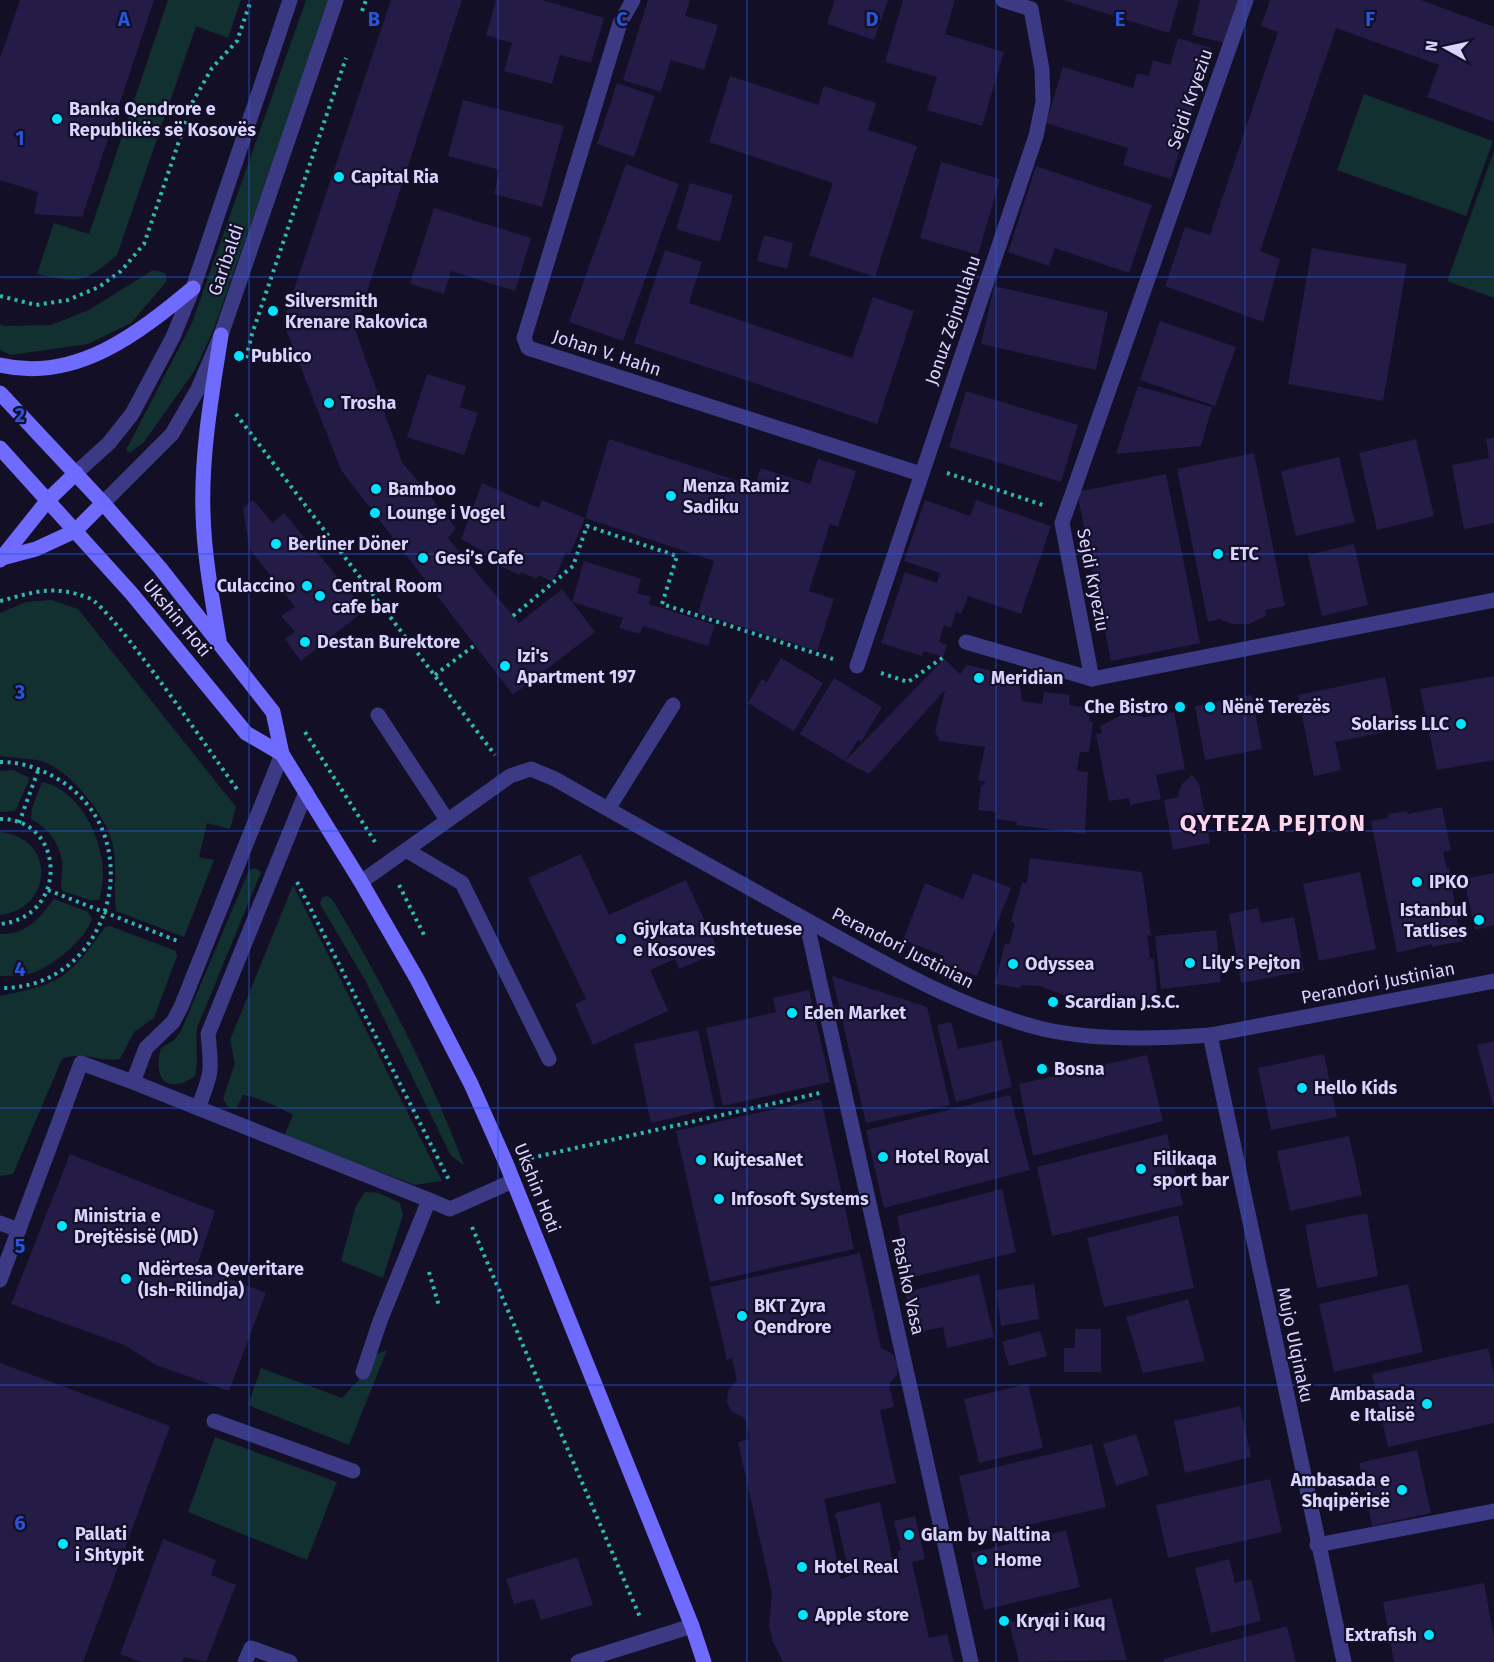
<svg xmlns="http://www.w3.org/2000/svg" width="1494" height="1662" viewBox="0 0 1494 1662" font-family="'Fira Sans',sans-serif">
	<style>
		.green { fill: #12302f }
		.building { fill: #241b47 }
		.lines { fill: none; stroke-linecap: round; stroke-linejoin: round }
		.path { stroke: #2fb8b0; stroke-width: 4; stroke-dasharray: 3 4.5; stroke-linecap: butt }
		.lane { stroke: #3d3a85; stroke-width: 15 }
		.street { stroke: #3d3a85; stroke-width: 15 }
		.secondary { stroke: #6f6bff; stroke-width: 15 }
		.grid { fill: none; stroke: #2655da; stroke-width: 1.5; stroke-opacity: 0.55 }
		.poi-dot { fill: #00e5ff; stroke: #130f26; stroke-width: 2 }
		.labels { text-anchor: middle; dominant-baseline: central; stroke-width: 4.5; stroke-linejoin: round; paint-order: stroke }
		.street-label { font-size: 18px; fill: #d9d4ff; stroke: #130f26 }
		.poi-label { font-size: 18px; font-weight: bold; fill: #d9d4ff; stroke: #130f26; text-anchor: start }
		.district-label { font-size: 24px; font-weight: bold; letter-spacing: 1.5px; fill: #ffd6f0; stroke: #130f26 }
		.grid-label { font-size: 20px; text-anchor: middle; font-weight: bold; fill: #2655da; stroke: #130f26; stroke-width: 4.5; stroke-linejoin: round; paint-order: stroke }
	</style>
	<rect width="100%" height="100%" fill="#130f26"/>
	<g class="green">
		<path d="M 168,0 L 241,0 L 228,38 L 196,26 L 117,255 C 83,284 80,283 37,274 L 54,223 L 89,234 Z"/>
		<polygon points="306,0 330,0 213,331 195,370 144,442 130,453 126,450 192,323"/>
		<polygon points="1364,94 1493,141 1466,216 1337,170"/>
		<polygon points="1494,151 1494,298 1447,281"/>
		<polygon points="153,270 165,273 167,281 131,323 88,344 11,355 0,350 0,324 4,326 51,325 89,310"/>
		<path d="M 51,600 L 78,609 L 236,807 L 230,829 L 207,823 L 199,857 L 214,860 L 184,937 L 116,911 C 113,888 118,865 112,842 C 106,815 68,768 41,761 C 28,758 13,758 0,756 L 0,613 L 26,602 Z"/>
		<polygon points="13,770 30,778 15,811 0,812 0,771"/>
		<path d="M 42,782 C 86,790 114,860 99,900 L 90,900 L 62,891 C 60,881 63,872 62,862 C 59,842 48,828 31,819 L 32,808 Z"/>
		<path d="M 0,832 C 55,837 55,908 0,915 Z"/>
		<path d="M 255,868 L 261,872 L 197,1028 C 195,1045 199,1059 195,1076 C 167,1096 152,1078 161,1048 L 174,1040 L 181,1031 L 249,870 Z"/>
		<path d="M 293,885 L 442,1181 L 415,1185 L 284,1136 L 293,1115 C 277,1107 261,1098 243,1095 L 236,1109 L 228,1107 L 223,1099 L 235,1063 L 230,1040 Z"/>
		<path d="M 327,896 L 332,899 C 383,984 429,1072 464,1165 L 451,1156 L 365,980 L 320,904 L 322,897 Z"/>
		<path d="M 54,899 L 88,912 L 92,919 C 86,939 50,969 29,974 C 20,976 9,976 0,976 L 0,934 C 26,935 39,919 54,899 Z"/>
		<path d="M 110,926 L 176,951 L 177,956 L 154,1018 L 134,1032 L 120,1059 C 97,1063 86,1050 62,1059 L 13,1174 L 0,1176 L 0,996 C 61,984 69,978 105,927 Z"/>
		<polygon points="365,1192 379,1193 400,1203 403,1215 383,1278 341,1261 356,1206"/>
		<polygon points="387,1350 349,1445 248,1405 261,1368 342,1398 360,1378 369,1357"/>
		<polygon points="215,1437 337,1482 307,1560 188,1512"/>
	</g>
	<g class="building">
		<polygon points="20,0 154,0 82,217 34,214 38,192 0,180 0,58"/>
		<polygon points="391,0 462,0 355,329 402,462 456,528 448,538 519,623 562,589 595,632 513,695 341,470 283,322"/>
		<polygon points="496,0 542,0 604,18 591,63 560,55 552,84 504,71 512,43 486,35"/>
		<polygon points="648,0 690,0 685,16 718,25 704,70 671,60 661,92 623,80"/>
		<polygon points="835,0 888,0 874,40 827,24"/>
		<polygon points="903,0 955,0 945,34 1004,52 982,126 927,110 937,77 885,62"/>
		<polygon points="1063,0 1179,0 1169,33"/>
		<polygon points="1200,0 1239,0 1229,44 1192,35"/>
		<polygon points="1270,0 1421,0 1494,27 1494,122 1427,97 1439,65 1336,28 1260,251 1280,259 1263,322 1165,286 1185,227 1210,235 1278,32 1261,26"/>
		<polygon points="1178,38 1211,48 1171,179 1123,165 1128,148 1046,123 1063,67 1133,88 1137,73 1149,76 1153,60 1170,65"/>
		<polygon points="730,76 818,105 824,86 876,103 868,130 917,146 875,277 809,255 833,183 709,142"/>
		<polygon points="617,83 655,96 634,157 597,144"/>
		<polygon points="463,100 564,126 542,207 494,194 500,170 448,156"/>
		<polygon points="941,162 1000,179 978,255 920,238"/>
		<polygon points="626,164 679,184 623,341 569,322"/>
		<polygon points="1036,166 1152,205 1129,273 1055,248 1049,266 1008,252"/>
		<polygon points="690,183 733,195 720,242 676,229"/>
		<polygon points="434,208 531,238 515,291 451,271 444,294 410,284"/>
		<polygon points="764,235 793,243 787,269 757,261"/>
		<polygon points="1312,248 1407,264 1383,401 1288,384"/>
		<polygon points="665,250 702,262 689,303 852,358 873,297 914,311 877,424 634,343"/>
		<polygon points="994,286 1108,312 1096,370 981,344"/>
		<polygon points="1160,321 1236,347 1215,406 1140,380"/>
		<polygon points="427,374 466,386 460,407 478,413 464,455 407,437"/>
		<polygon points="1138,386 1212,407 1201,446 1116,454"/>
		<polygon points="966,391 1078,425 1061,482 949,447"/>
		<polygon points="1494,437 1494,523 1464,529 1452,465 1489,458 1486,439"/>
		<polygon points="609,439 754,486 761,468 810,484 818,459 856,471 838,527 830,524 809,591 834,599 817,651 698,613 714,561 585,518"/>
		<polygon points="1416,439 1434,516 1377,530 1359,453"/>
		<polygon points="1254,453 1285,606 1265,610 1266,616 1249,624 1232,624 1219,619 1208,622 1177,469"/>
		<polygon points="1339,457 1355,522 1296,536 1281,471"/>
		<polygon points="1166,474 1200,643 1111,661 1077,492"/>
		<polygon points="482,483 539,508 542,500 585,518 570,554 566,552 553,582 538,575 537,579 521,572 520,575 486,560 488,554 461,539"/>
		<polygon points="253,500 273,523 284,513 365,610 301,661 285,639 295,632 281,616 295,607 249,548 243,508"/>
		<polygon points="925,500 970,516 976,500 1051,526 1021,614 968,596 961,614 956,612 951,628 944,625 939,642 947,645 943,657 924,651 922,656 881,643 905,572 937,583 940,573 904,561"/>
		<polygon points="1354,544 1368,605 1322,616 1308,555"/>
		<polygon points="584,561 641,579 637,593 651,597 649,604 715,625 708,646 643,626 640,634 619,628 623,618 572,602"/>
		<polygon points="781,658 823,683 794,731 748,703 762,679 767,682"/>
		<polygon points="944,659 960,674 967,665 1014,676 1020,686 1022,701 1042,704 1044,692 1070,695 1069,705 1090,708 1089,721 1093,722 1089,752 1080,752 1077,771 1088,772 1085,834 1016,825 1017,822 996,819 997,812 978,810 981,786 987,782 978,780 985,747 940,741 935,732 945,690 869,774 845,761 800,734 834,678 882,707 861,742 858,740 845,761"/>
		<polygon points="1494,676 1494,760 1437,770 1420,689"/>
		<polygon points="1385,677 1396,730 1335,742 1341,770 1314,776 1298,695"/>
		<polygon points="1252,695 1262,749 1205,760 1195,706"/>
		<polygon points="1174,712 1185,769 1156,775 1161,799 1130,805 1129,798 1109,801 1096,734 1102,733 1100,726 1125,713 1145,717"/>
		<polygon points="1192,775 1199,783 1210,843 1173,850 1164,800 1179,797 1178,793 1182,784"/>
		<polygon points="1442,807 1451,850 1443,852 1447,869 1449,868 1458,926 1460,926 1463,941 1432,947 1432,944 1397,953 1371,821 1388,818 1388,814 1407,811 1408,814"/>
		<polygon points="581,854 609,915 686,880 719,952 679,969 675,959 650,970 668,1011 593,1045 575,1004 586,999 528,878"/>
		<polygon points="1030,858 1142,872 1151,936 1147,935 1150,958 1154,959 1157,996 1154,1000 1126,1000 1126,996 1108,994 1089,998 1069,997 1040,986 1021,985 1020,988 995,984 1005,943 1009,945 1015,923 1011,922 1022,883 1027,883"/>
		<polygon points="1360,872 1376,949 1319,961 1303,884"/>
		<polygon points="973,873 1011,888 977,976 941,962 944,956 903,940 925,883 963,899"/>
		<polygon points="1494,873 1494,925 1475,930 1464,879"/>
		<polygon points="1258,908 1261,923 1294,917 1304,971 1241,983 1229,914"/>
		<polygon points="1216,930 1221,982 1161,989 1155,936"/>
		<polygon points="832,976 927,1007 950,1105 866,1123"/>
		<polygon points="809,990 830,1082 723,1106 706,1028 776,1012 773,998"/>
		<polygon points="951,1022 958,1049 1001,1040 1012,1087 956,1102 937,1025"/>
		<polygon points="698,1030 715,1108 651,1123 634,1044"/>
		<polygon points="1494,1041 1494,1105 1493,1105 1477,1045"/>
		<polygon points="1324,1054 1337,1117 1271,1130 1258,1068"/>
		<polygon points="1147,1055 1163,1121 1033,1156 1019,1084"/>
		<polygon points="1010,1095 1030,1170 884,1208 866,1130"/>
		<polygon points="821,1099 854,1249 710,1282 676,1131"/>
		<polygon points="1167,1134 1183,1205 1052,1236 1037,1167"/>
		<polygon points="1349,1136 1362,1195 1290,1211 1277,1151"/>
		<polygon points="70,1154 215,1211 197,1266 266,1293 229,1391 156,1365 124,1345 11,1304"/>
		<polygon points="1002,1189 1016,1252 909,1278 897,1216"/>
		<polygon points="1367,1213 1378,1276 1317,1288 1305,1225"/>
		<polygon points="1178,1215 1194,1288 1104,1307 1087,1238"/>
		<polygon points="860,1253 881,1348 893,1354 897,1364 897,1375 889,1384 894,1407 880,1410 896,1483 824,1499 841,1579 850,1576 835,1513 880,1502 894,1566 900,1565 897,1551 901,1550 894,1521 915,1516 925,1559 912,1562 929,1638 947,1634 954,1662 783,1662 773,1642 769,1626 772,1594 738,1442 750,1439 745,1418 732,1412 727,1402 728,1391 737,1380 732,1358 727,1360 710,1287"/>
		<polygon points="979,1274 994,1337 947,1348 943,1327 914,1333 905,1292"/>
		<polygon points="1034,1284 1039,1319 1001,1326 996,1290"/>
		<polygon points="1408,1284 1423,1352 1334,1372 1319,1304"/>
		<polygon points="1188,1299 1205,1361 1143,1373 1126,1317"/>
		<polygon points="1075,1329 1101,1329 1101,1372 1064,1372 1064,1348 1075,1348"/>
		<polygon points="1040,1331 1047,1356 1009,1366 1002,1342"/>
		<polygon points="1488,1348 1494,1374 1494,1423 1388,1447 1372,1374"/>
		<polygon points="0,1363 170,1426 83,1662 0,1662"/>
		<polygon points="1028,1384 1043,1448 979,1463 964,1399"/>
		<polygon points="1240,1406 1251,1457 1185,1473 1174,1421"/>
		<polygon points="1136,1434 1149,1475 1116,1486 1103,1444"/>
		<polygon points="1092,1444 1106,1507 973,1538 959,1476"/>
		<polygon points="1417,1450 1431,1513 1372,1526 1359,1463"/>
		<polygon points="1270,1479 1282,1532 1168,1558 1156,1505"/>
		<polygon points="1066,1530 1080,1587 984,1610 971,1553"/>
		<polygon points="163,1539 216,1560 211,1575 236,1585 206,1662 184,1657 182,1662 141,1662 120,1654"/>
		<polygon points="577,1557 593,1605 541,1620 534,1599 514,1604 506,1579"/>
		<polygon points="1229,1559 1235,1583 1251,1579 1261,1621 1211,1633 1195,1568"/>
		<polygon points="1484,1583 1494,1637 1494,1662 1394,1662 1383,1602"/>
		<polygon points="1111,1598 1127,1660 1019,1662 1009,1623"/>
		<polygon points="1287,1626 1296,1662 1164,1662 1163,1659"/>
	</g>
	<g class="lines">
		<g class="path">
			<polyline points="362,11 366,0"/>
			<polyline points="0,296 36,305 68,300 99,287 121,271 144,244 192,103 212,68 237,41 251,0"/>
			<polyline points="246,358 252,334 346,58"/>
			<polyline points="236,414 495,755"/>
			<polyline points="947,473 1043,505"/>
			<path d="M 0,601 C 36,592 52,584 89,598 C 112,607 217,762 239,792"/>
			<polyline points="513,616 573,566 587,526 677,556 662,604 833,659"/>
			<polyline points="881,673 908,682 945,656"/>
			<polyline points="435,675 475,645"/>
			<polyline points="305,732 375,842"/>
			<path d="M 0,762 C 21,762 39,768 56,778 C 153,833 113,990 0,988"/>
			<path d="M 0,819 C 65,818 70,917 0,924"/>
			<polyline points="19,823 39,768"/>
			<polyline points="297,882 449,1180"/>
			<polyline points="399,885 424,935"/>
			<polyline points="48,890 180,942"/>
			<polyline points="531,1158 820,1093"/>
			<polyline points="472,1227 640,1617"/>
			<polyline points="429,1272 439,1306"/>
		</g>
		<g class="lane">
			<polyline points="966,642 1092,679 1062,523 1246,0"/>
			<polyline points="378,715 447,820"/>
			<path d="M 282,754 L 181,1007 L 173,1022 L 146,1048 L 133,1082 L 198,1108 C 212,1073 212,1071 208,1034 L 306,792"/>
			<polyline points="608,809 673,705"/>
			<polyline points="406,850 462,883 549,1059"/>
			<polyline points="198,1108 429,1200 380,1321 363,1372"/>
			<polyline points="429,1200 450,1209 513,1181"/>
			<polyline points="0,1280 81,1063 133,1082"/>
			<polyline points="214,1421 353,1471"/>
			<polyline points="245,1662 251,1648 290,1662"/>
			<polyline points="578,1662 692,1626"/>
		</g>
		<g class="street">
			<polyline points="633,0 620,23 524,338 528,348 921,474"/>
			<polyline points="76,473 109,443 132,414 173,337 193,288 290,0"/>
			<polyline points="103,503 172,434 198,389 221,335 336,0"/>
			<polyline points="857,666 1036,136 1043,102 1042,69 1031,9 1003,0"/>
			<polyline points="1092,679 1494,600"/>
			<path d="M 361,882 L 510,776 L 531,769 L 555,779 C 635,825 716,869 796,914 C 875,958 955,1007 1043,1029 C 1095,1041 1158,1039 1210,1035 L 1494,981"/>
			<polyline points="806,920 971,1662"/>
			<polyline points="1210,1035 1344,1662"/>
			<polyline points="0,1223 19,1230"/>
			<polyline points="1317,1545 1494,1511"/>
		</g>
		<g class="secondary">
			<path d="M 0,365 C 76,383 139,333 193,288"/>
			<polyline points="0,393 103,503 160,568 273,712 282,754 361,882 417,979 471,1084 506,1163 692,1626 704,1662"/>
			<polyline points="0,448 132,594 246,733 282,754"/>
			<polyline points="2,558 36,549 75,531 103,503"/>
			<polyline points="0,560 48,500 76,473"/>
			<path d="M 219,640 C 212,598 204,555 203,513 C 201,453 212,393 221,335"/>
		</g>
	</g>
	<path class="grid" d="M 249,0 L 249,1662M 498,0 L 498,1662M 747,0 L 747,1662M 996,0 L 996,1662M 1245,0 L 1245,1662M 0,277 L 1494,277M 0,554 L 1494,554M 0,831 L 1494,831M 0,1108 L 1494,1108M 0,1385 L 1494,1385"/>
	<g class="poi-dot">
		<circle cx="57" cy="119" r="6"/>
		<circle cx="339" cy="177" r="6"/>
		<circle cx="273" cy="311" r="6"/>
		<circle cx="239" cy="356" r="6"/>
		<circle cx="329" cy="403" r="6"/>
		<circle cx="376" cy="489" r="6"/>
		<circle cx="671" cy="496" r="6"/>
		<circle cx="375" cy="513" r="6"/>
		<circle cx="276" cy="544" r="6"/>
		<circle cx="1218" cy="554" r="6"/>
		<circle cx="423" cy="558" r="6"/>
		<circle cx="307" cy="586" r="6"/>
		<circle cx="320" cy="596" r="6"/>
		<circle cx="305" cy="642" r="6"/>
		<circle cx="505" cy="666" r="6"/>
		<circle cx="979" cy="678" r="6"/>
		<circle cx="1180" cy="707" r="6"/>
		<circle cx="1210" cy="707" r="6"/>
		<circle cx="1461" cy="724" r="6"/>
		<circle cx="1417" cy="882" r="6"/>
		<circle cx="1479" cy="920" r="6"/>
		<circle cx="621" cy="939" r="6"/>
		<circle cx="1190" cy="963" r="6"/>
		<circle cx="1013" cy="964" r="6"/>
		<circle cx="1053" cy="1002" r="6"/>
		<circle cx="792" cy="1013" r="6"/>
		<circle cx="1042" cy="1069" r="6"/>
		<circle cx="1302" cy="1088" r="6"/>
		<circle cx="883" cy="1157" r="6"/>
		<circle cx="701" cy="1160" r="6"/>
		<circle cx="1141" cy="1169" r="6"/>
		<circle cx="719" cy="1199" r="6"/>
		<circle cx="62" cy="1226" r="6"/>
		<circle cx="126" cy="1279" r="6"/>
		<circle cx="742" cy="1316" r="6"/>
		<circle cx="1427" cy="1404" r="6"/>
		<circle cx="1402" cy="1490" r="6"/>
		<circle cx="909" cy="1535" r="6"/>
		<circle cx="63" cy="1544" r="6"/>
		<circle cx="982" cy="1560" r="6"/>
		<circle cx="802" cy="1567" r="6"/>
		<circle cx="803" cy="1615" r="6"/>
		<circle cx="1004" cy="1621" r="6"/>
		<circle cx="1429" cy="1635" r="6"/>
	</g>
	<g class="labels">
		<g class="street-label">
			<text transform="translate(1190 99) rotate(-71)">Sejdi Kryeziu</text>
			<text transform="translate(226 260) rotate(-71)">Garibaldi</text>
			<text transform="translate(953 320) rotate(-71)">Jonuz Zejnullahu</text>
			<text transform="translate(607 353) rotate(18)">Johan V. Hahn</text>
			<text transform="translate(1093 580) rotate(79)">Sejdi Kryeziu</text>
			<text transform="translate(177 618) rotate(50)">Ukshin Hoti</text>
			<text transform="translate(903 948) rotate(27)">Perandori Justinian</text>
			<text transform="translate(1378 983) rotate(-11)">Perandori Justinian</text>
			<text transform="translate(537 1188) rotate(68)">Ukshin Hoti</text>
			<text transform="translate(908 1286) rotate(78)">Pashko Vasa</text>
			<text transform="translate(1295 1345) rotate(78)">Mujo Ulqinaku</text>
		</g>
		<g class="poi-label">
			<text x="69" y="109">Banka Qendrore e<tspan x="69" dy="21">Republikës së Kosovës</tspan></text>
			<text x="351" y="177">Capital Ria</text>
			<text x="285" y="301">Silversmith<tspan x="285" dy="21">Krenare Rakovica</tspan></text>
			<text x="251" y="356">Publico</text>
			<text x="341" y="403">Trosha</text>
			<text x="683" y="486">Menza Ramiz<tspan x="683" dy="21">Sadiku</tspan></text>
			<text x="388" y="489">Bamboo</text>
			<text x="387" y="513">Lounge i Vogel</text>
			<text x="288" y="544">Berliner Döner</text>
			<text x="1230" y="554">ETC</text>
			<text x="435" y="558">Gesi’s Cafe</text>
			<text x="295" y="586" text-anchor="end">Culaccino</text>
			<text x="332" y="586">Central Room<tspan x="332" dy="21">cafe bar</tspan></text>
			<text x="317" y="642">Destan Burektore</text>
			<text x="517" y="656">Izi's<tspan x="517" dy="21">Apartment 197</tspan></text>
			<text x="991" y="678">Meridian</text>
			<text x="1168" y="707" text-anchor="end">Che Bistro</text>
			<text x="1222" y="707">Nënë Terezës</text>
			<text x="1449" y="724" text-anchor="end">Solariss LLC</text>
			<text x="1429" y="882">IPKO</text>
			<text x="1467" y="910" text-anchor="end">Istanbul<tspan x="1467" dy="21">Tatlises</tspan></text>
			<text x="633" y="929">Gjykata Kushtetuese<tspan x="633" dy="21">e Kosoves</tspan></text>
			<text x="1202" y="963">Lily's Pejton</text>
			<text x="1025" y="964">Odyssea</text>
			<text x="1065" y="1002">Scardian J.S.C.</text>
			<text x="804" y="1013">Eden Market</text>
			<text x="1054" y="1069">Bosna</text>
			<text x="1314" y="1088">Hello Kids</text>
			<text x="895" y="1157">Hotel Royal</text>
			<text x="1153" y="1159">Filikaqa<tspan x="1153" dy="21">sport bar</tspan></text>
			<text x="713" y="1160">KujtesaNet</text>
			<text x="731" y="1199">Infosoft Systems</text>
			<text x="74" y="1216">Ministria e<tspan x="74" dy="21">Drejtësisë (MD)</tspan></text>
			<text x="138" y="1269">Ndërtesa Qeveritare<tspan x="138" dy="21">(Ish-Rilindja)</tspan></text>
			<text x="754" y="1306">BKT Zyra<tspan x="754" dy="21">Qendrore</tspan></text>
			<text x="1415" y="1394" text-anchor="end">Ambasada<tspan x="1415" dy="21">e Italisë</tspan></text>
			<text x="1390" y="1480" text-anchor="end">Ambasada e<tspan x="1390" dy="21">Shqipërisë</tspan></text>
			<text x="75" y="1534">Pallati<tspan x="75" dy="21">i Shtypit</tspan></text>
			<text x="921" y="1535">Glam by Naltina</text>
			<text x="994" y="1560">Home</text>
			<text x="814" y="1567">Hotel Real</text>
			<text x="815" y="1615">Apple store</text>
			<text x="1016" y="1621">Kryqi i Kuq</text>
			<text x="1417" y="1635" text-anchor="end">Extrafish</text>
		</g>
		<g class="district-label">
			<text x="1273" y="823">QYTEZA PEJTON</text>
		</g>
	</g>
	<g class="grid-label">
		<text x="124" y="26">A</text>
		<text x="374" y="26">B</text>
		<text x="622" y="26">C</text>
		<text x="872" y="26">D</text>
		<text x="1120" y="26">E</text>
		<text x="1370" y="26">F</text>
		<text x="20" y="145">1</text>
		<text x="20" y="422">2</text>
		<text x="20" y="699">3</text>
		<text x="20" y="976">4</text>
		<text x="20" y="1253">5</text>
		<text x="20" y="1530">6</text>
	</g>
	<g transform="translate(1446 48) rotate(278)" stroke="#130f26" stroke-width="4.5" paint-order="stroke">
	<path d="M0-4.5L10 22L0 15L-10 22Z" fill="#d9d4ff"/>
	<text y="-9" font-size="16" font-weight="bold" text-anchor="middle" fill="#d9d4ff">N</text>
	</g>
</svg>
